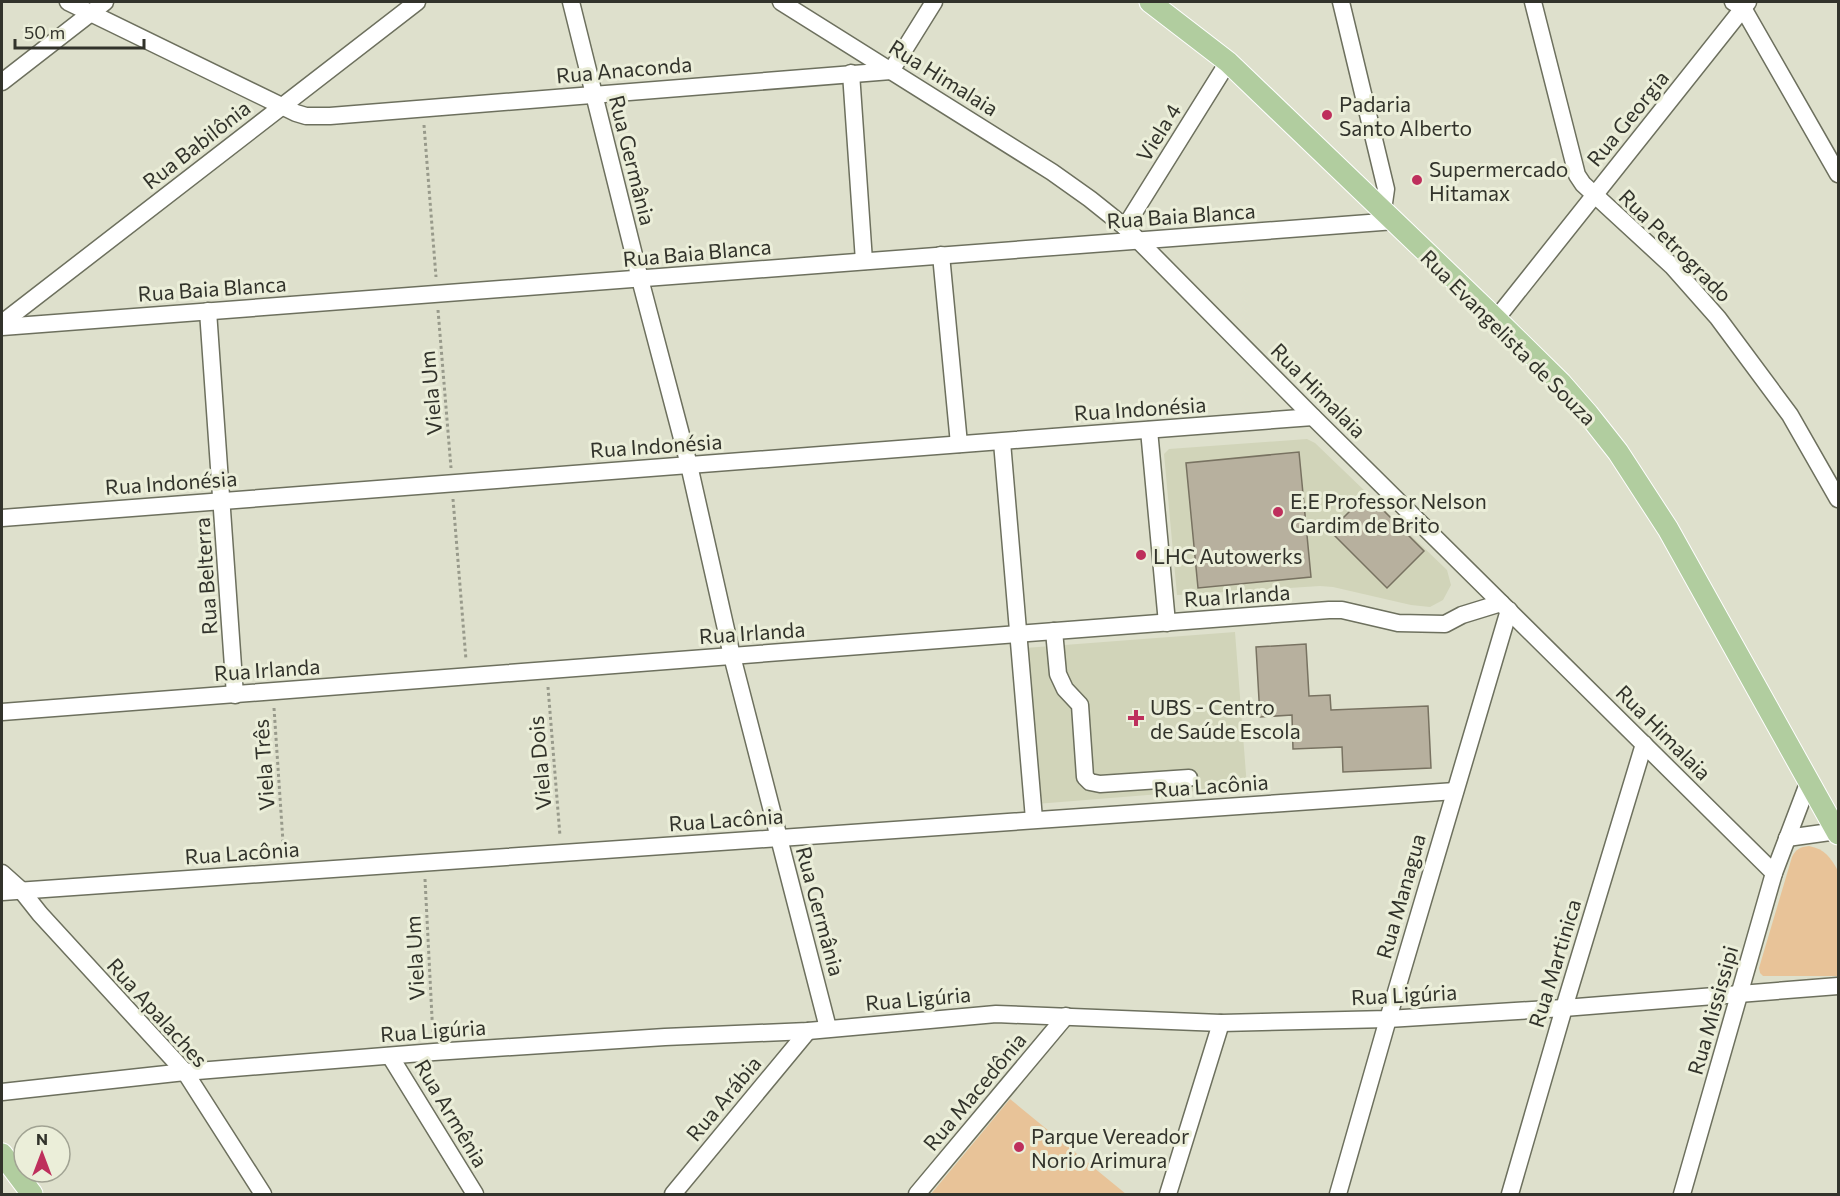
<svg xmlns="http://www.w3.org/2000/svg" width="1840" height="1196" viewBox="0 0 1840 1196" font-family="Commissioner,sans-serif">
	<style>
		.built { fill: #d1d4b9 }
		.green { fill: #e8c398 }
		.building { fill: #b7b09e; stroke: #787261; stroke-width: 1.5 }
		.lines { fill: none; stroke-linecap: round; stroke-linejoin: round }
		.minor-casing { stroke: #6d705e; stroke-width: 19 }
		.major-casing { stroke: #fff; stroke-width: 23 }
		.path { stroke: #989a8b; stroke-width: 3; stroke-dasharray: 3 3; stroke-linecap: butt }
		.minor { stroke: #fff; stroke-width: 16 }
		.major { stroke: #b1cd9f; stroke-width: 21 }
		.poi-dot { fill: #be2f5c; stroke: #ebeed9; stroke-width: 2 }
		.labels { text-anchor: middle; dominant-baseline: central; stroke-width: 6; stroke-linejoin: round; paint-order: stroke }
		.street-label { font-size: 21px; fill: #32332b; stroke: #ebeed9 }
		.poi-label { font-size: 21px; fill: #32332b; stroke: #ebeed9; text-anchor: start }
	</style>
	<rect width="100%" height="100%" fill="#dee0cc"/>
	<g class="built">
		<polygon points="1307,439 1315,443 1447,570 1451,585 1443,600 1430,607 1411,605 1333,587 1320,586 1177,595 1164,454 1169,449"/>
		<polygon points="1235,632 1247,787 1036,804 1025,648"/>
	</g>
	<g class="green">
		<path d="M 1809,846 C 1825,849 1831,858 1838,871 L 1838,976 L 1763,976 L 1760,973 L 1759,968 L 1792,857 C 1796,849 1800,847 1809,846 Z"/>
		<polygon points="1010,1099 1126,1194 931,1194"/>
	</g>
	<g class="building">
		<polygon points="1299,452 1311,577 1198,588 1186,463"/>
		<polygon points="1367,494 1424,551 1387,588 1330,531"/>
		<polygon points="1306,644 1309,696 1330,695 1331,710 1428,706 1431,768 1343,772 1342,747 1293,749 1292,715 1260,717 1256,647"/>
	</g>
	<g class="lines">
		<g class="minor-casing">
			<g id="minor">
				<polyline points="68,2 296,113 306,116 330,116 891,71 934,2"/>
				<polyline points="571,2 640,279 689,465 732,656 828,1028"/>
				<polyline points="781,2 1052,172 1090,199 1125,227 1313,417 1774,873"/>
				<polyline points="1341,2 1386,189 1383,210"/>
				<polyline points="1533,2 1577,175 1583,184 1672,266 1718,318 1790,415 1838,499"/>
				<polyline points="1733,2 1743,8 1838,174"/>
				<polyline points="851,73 864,261"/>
				<polyline points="2,82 105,2"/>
				<polyline points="1125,227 1228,62"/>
				<polyline points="941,255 959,444"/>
				<polyline points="208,311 235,695"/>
				<polyline points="1496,319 1748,2"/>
				<polyline points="2,323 417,2"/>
				<polyline points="2,327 1395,221"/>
				<polyline points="1149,430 1167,623"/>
				<polyline points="1002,442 1034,819"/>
				<polyline points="2,518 1313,417"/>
				<polyline points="1054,631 1058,674 1065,689 1080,705 1085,777 1090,782 1100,784 1189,778"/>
				<polyline points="2,712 1329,610 1342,610 1398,623 1445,624 1462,615 1501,603"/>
				<polyline points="1787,838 1837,831"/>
				<polyline points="2,873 21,890 40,914 185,1072 263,1194"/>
				<polyline points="2,892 1455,791"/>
				<polyline points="390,1056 475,1194"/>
				<polyline points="2,1092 185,1072 434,1052 665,1037 808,1031 996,1014 1221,1023 1388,1019 1564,1008 1838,986"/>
				<polyline points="673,1194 808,1031"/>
				<polyline points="917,1194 1066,1016"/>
				<polyline points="1168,1194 1221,1023"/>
				<polyline points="1338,1194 1388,1019 1509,610"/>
				<polyline points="1510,1194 1564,1008 1644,744"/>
				<polyline points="1682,1194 1774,873 1809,781"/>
			</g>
		</g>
		<g class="major-casing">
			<g id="major">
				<polyline points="1150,2 1228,62 1496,319 1561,383 1588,414 1618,452 1668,529 1838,834"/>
				<polyline points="2,1154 32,1194"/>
			</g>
		</g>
		<g class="path">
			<polyline points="424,125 436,277"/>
			<polyline points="438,310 451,468"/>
			<polyline points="453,499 466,660"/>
			<polyline points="548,687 560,836"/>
			<polyline points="274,708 284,857"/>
			<polyline points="425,879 433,1037"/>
		</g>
		<use href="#minor" class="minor"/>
		<use href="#major" class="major"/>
	</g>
	<g class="poi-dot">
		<circle cx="1327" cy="115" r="6"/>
		<circle cx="1417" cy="180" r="6"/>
		<circle cx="1278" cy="512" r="6"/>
		<circle cx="1141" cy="555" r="6"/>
		<path d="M1133 709h6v6h6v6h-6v6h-6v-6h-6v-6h6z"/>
		<circle cx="1019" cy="1147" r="6"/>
	</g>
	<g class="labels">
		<g class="street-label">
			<text transform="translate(624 69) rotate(-5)">Rua Anaconda</text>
			<text transform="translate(944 77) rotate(32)">Rua Himalaia</text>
			<text transform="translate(1627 118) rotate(-51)">Rua Georgia</text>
			<text transform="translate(1158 132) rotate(-58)">Viela 4</text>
			<text transform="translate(196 144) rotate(-38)">Rua Babilônia</text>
			<text transform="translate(633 160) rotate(76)">Rua Germânia</text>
			<text transform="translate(1181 215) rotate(-4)">Rua Baia Blanca</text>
			<text transform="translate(1676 245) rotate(45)">Rua Petrogrado</text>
			<text transform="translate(697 252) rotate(-5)">Rua Baia Blanca</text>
			<text transform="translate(212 288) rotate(-4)">Rua Baia Blanca</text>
			<text transform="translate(1509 337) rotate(45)">Rua Evangelista de Souza</text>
			<text transform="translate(1319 390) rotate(45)">Rua Himalaia</text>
			<text transform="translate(430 393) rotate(-95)">Viela Um</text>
			<text transform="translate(1140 408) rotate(-4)">Rua Indonésia</text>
			<text transform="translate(656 445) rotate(-4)">Rua Indonésia</text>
			<text transform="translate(171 482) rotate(-4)">Rua Indonésia</text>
			<text transform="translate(205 576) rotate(-94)">Rua Belterra</text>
			<text transform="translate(1237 595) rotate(-4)">Rua Irlanda</text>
			<text transform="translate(752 632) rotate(-4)">Rua Irlanda</text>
			<text transform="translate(267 669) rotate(-4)">Rua Irlanda</text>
			<text transform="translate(1664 732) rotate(45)">Rua Himalaia</text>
			<text transform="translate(539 763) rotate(-95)">Viela Dois</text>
			<text transform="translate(263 765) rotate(-94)">Viela Três</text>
			<text transform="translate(1211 785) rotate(-4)">Rua Lacônia</text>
			<text transform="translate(726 819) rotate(-4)">Rua Lacônia</text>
			<text transform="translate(242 852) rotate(-4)">Rua Lacônia</text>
			<text transform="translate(1400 896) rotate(-74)">Rua Managua</text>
			<text transform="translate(821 911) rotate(75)">Rua Germânia</text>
			<text transform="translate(414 958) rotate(-93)">Viela Um</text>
			<text transform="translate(1554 963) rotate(-73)">Rua Martinica</text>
			<text transform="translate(1404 994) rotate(-3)">Rua Ligúria</text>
			<text transform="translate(918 998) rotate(-5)">Rua Ligúria</text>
			<text transform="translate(1712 1010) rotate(-74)">Rua Mississipi</text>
			<text transform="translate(158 1012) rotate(48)">Rua Apalaches</text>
			<text transform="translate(433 1030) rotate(-4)">Rua Ligúria</text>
			<text transform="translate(974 1091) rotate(-50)">Rua Macedônia</text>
			<text transform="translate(723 1098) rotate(-50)">Rua Arábia</text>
			<text transform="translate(452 1113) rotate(59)">Rua Armênia</text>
		</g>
		<g class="poi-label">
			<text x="1339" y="103">Padaria<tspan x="1339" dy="24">Santo Alberto</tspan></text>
			<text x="1429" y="168">Supermercado<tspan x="1429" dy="24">Hitamax</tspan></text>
			<text x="1290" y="500">E.E Professor Nelson<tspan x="1290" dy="24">Gardim de Brito</tspan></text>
			<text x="1153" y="555">LHC Autowerks</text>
			<text x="1150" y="706">UBS - Centro<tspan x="1150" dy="24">de Saúde Escola</tspan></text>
			<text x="1031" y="1135">Parque Vereador<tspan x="1031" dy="24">Norio Arimura</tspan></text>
		</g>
	</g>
	<rect width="1840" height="1196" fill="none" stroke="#32332b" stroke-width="6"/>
	<g transform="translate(42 1154)"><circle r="28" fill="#ebeed9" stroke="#a1a393" stroke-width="1.5"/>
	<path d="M0-4.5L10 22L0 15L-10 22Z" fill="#be2f5c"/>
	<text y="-9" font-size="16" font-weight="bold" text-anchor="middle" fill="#32332b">N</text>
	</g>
	<path d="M15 39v9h129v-9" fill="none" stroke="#32332b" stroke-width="3"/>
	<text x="24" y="39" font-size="18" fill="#32332b" stroke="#ebeed9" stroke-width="4.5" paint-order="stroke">50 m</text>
</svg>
